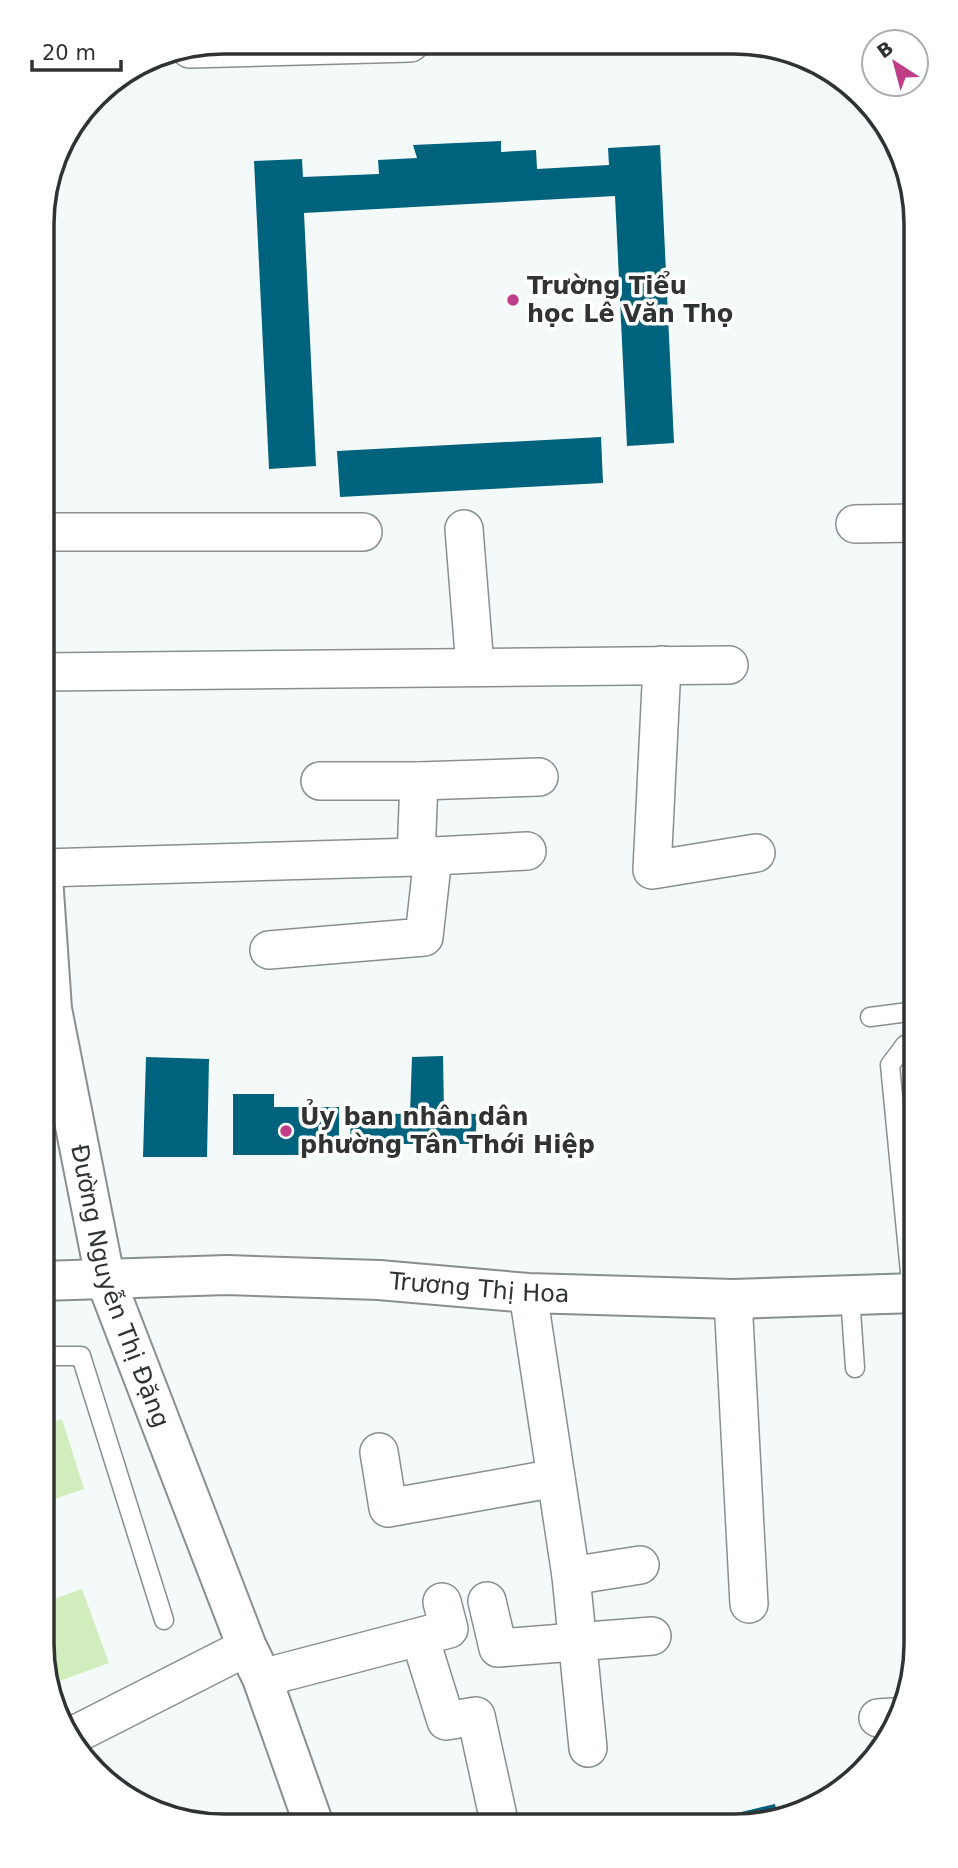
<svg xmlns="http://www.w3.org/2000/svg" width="958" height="1868" viewBox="0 0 958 1868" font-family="'DejaVu Sans',sans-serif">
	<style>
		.green { fill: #d2edbd }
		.building { fill: #00637e }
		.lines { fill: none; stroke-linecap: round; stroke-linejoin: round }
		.lane-casing { stroke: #898f8f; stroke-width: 21 }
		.street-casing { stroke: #898f8f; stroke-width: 40 }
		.secondary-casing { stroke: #898f8f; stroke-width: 42 }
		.lane { stroke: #fff; stroke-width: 18 }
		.street { stroke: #fff; stroke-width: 37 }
		.secondary { stroke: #fff; stroke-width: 38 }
		.poi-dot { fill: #bf3e87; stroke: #fff; stroke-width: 2.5 }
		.labels { text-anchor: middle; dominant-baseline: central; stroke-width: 7; stroke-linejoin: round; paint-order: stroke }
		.poi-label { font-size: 24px; font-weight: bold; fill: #303333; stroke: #fff; text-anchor: start }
		.street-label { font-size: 24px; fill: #303333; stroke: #fff }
		.rim { fill: none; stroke: #303333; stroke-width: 3.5 }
	</style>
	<rect width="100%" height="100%" fill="#f3faf9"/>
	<g class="green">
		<polygon points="62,1419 84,1489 42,1503 42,1426"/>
		<polygon points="82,1589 109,1663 49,1685 42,1644 42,1603"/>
	</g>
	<g class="building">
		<polygon points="501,141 501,152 536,150 537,169 609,165 608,148 660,145 674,443 627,446 615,196 304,213 316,466 269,469 254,161 302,159 303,177 379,174 378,160 417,158 413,145"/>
		<polygon points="601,437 603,483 340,497 337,451"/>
		<polygon points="443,1056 444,1113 477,1114 475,1144 350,1144 351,1113 410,1114 412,1057"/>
		<polygon points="146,1057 209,1059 207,1157 143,1157"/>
		<polygon points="233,1094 274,1094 274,1107 339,1107 339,1155 233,1155"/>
		<polygon points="775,1804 778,1819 736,1826 733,1814"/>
		<polygon points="704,1817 706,1826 670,1826 669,1825"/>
	</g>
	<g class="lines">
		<g class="lane-casing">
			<g id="lane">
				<polyline points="870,1017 916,1011"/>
				<polyline points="905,1045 890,1065 912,1293"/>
				<polyline points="850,1296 855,1368"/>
				<polyline points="42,1356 81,1356 164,1620"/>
			</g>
		</g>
		<g class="street-casing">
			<g id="street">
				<polyline points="190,49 410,43"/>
				<polyline points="855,524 916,523"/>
				<polyline points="464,529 475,667"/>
				<polyline points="43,532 363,532"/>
				<polyline points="662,665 652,870 756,853"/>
				<polyline points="43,672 729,665"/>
				<polyline points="320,781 419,781"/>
				<polyline points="416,857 419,781 539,777"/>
				<polyline points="43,868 416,857 527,851"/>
				<polyline points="269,950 424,937 433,856"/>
				<polyline points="528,1293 571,1576 640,1565"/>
				<polyline points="733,1299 749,1604"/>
				<polyline points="379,1452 388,1508 556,1478"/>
				<polyline points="571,1576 588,1748"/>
				<polyline points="487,1601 498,1648 652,1636"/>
				<polyline points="420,1638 446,1721 476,1716 499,1821"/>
				<polyline points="262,1678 449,1629 442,1602"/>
				<polyline points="878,1718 892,1717"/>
				<polyline points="74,1735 247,1647"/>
			</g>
		</g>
		<g class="secondary-casing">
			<g id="secondary">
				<path id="s1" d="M 43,877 L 52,1009 L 105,1278 L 247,1647 L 262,1678 L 314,1825"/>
				<path id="s2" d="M 42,1281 L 227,1275 L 379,1280 L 528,1293 L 733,1299 L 916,1293"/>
			</g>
		</g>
		<use href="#lane" class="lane"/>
		<use href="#street" class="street"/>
		<use href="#secondary" class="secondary"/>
	</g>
	<g class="poi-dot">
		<circle cx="513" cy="300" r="7"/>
		<circle cx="286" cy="1131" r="7"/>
	</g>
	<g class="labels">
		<g class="poi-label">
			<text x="527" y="286">Trường Tiểu<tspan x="527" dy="28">học Lê Văn Thọ</tspan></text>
			<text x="300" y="1117">Ủy ban nhân dân<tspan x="300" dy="28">phường Tân Thới Hiệp</tspan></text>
		</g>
		<g class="street-label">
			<text stroke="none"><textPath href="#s1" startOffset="418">Đường Nguyễn Thị Đặng</textPath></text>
			<text stroke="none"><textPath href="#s2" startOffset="438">Trương Thị Hoa</textPath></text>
		</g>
	</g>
	<path d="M0 0H958V1868H0ZM224 54H734A170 170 0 0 1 904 224V1644A170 170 0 0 1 734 1814H224A170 170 0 0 1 54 1644V224A170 170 0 0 1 224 54Z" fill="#fff" fill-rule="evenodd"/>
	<path class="rim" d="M224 54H734A170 170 0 0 1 904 224V1644A170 170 0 0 1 734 1814H224A170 170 0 0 1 54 1644V224A170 170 0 0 1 224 54Z"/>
	<g transform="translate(895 63) rotate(324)"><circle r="33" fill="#ffffff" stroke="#acadad" stroke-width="2"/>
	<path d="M0-5L12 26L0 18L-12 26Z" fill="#bf3e87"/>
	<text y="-10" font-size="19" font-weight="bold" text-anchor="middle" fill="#303333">B</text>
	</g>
	<path d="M32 60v10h89v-10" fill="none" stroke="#303333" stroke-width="3.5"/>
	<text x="42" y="60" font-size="21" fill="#303333" stroke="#ffffff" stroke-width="5" paint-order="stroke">20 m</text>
</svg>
